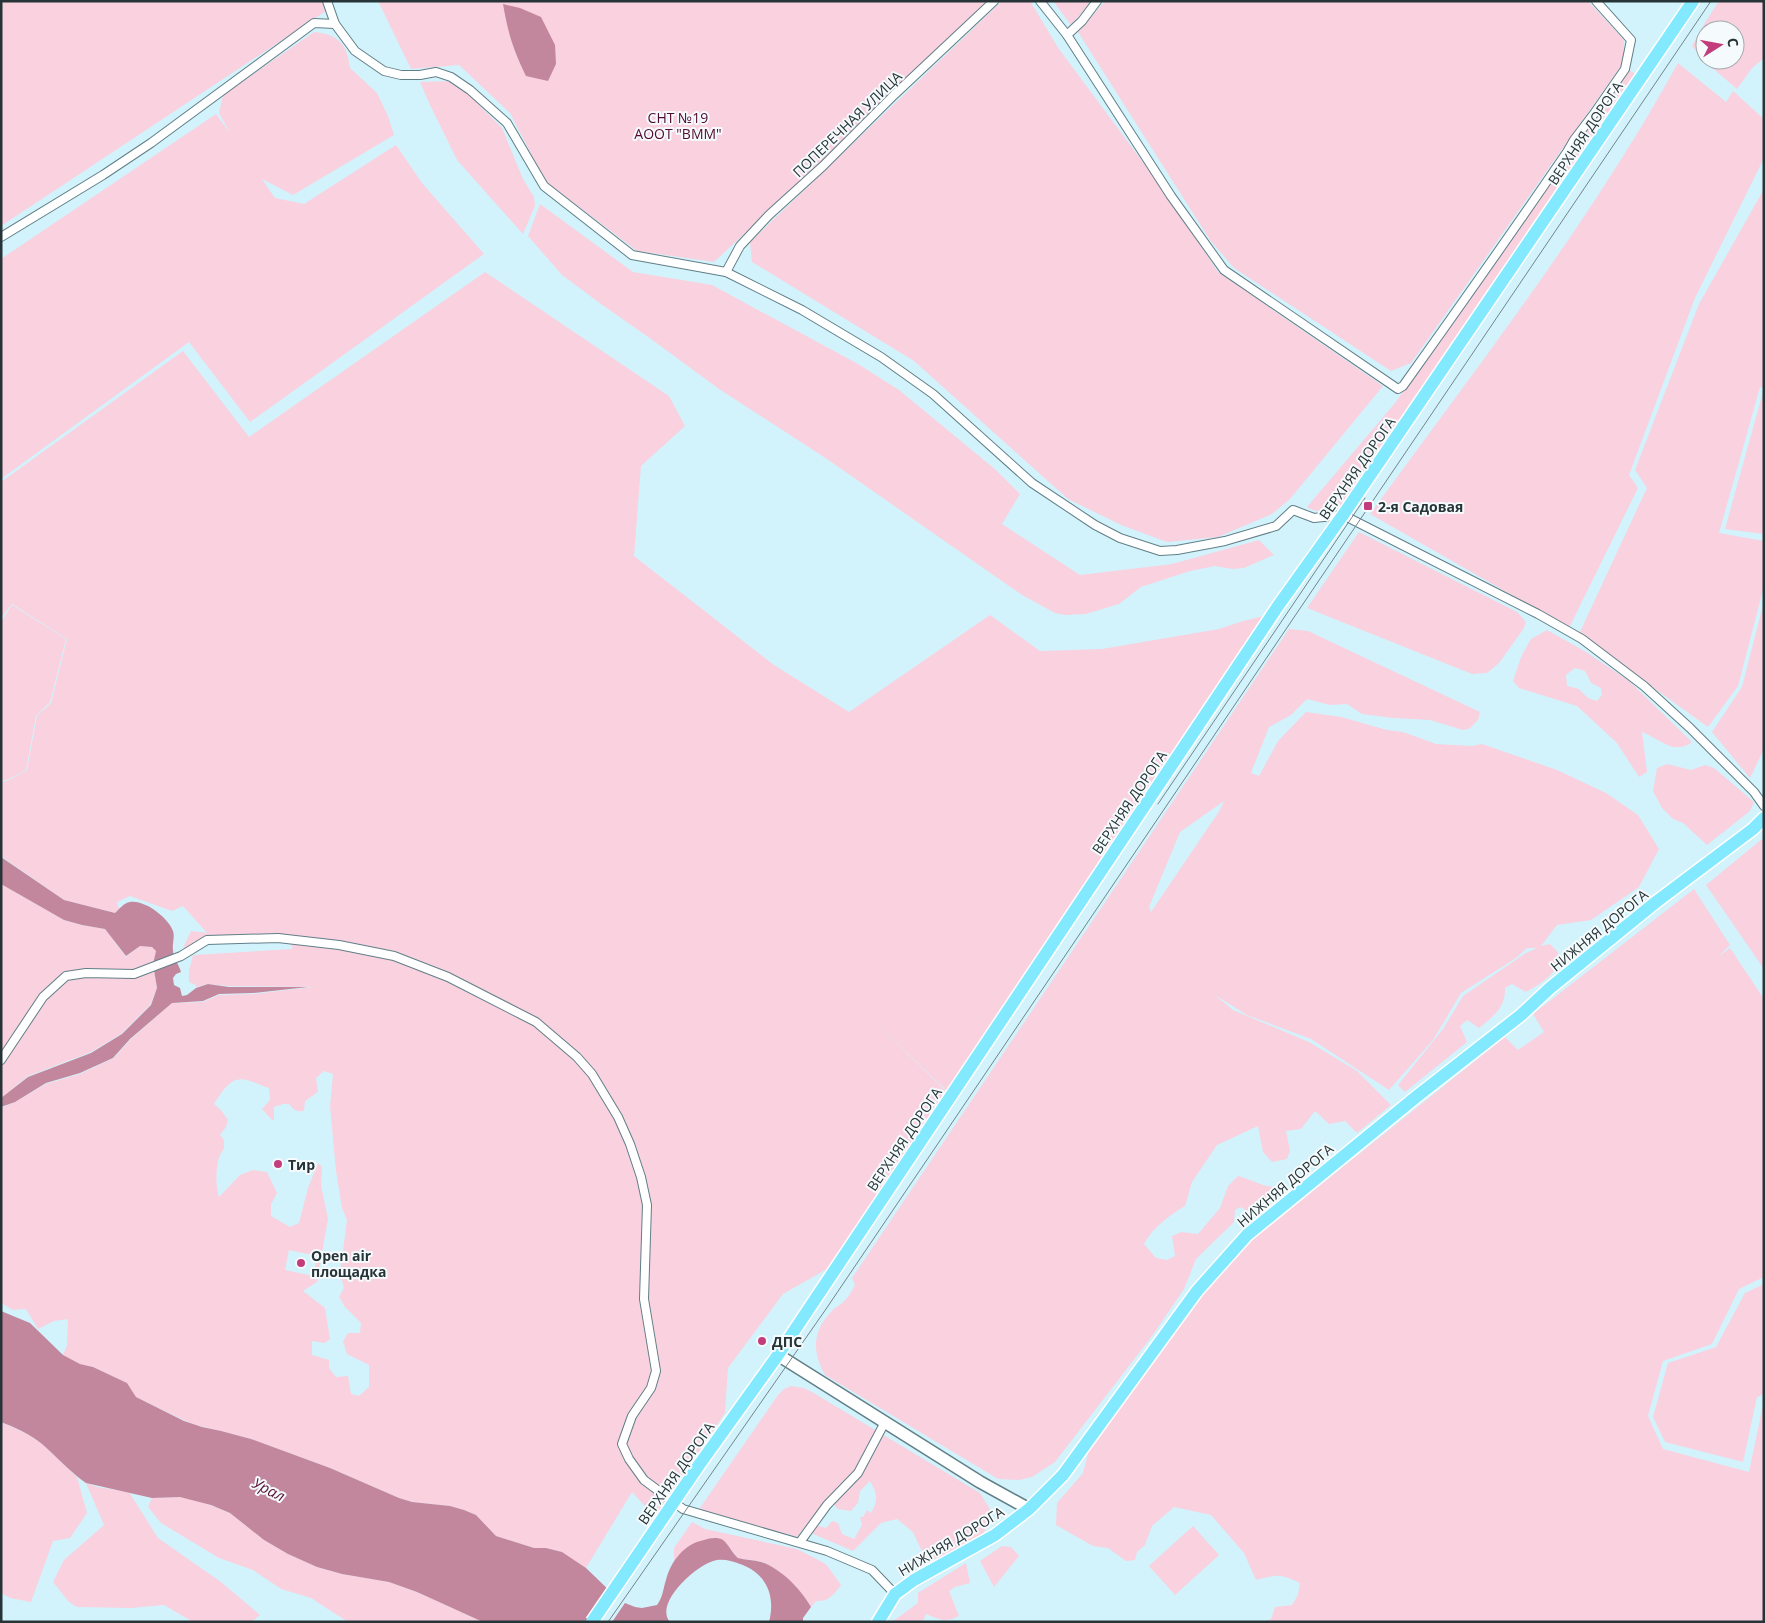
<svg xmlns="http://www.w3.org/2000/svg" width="1765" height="1623" viewBox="0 0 1765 1623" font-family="'Open Sans',sans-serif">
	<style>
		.green { fill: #f9d1df; fill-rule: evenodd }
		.water { fill: #c2879d }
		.pier { fill: #d3f3fc }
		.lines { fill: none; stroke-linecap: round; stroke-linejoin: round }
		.street-casing { stroke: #617f87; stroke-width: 10 }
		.secondary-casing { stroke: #617f87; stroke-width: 14 }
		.primary-casing { stroke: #fff; stroke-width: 15 }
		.street { stroke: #fff; stroke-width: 8 }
		.secondary { stroke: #fff; stroke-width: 11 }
		.primary { stroke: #82e9fe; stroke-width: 12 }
		.tram { stroke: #71868c; stroke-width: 1 }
		.primary-bridge-casing { stroke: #fff; stroke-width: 15; stroke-linecap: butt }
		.primary-bridge { stroke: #82e9fe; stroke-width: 12 }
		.poi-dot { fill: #c33d7d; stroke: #f5fbfd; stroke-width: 2 }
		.labels { text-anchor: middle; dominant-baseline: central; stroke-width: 4; stroke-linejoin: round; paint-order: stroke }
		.park-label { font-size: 14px; fill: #530c31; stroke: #f5fbfd }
		.street-label { font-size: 14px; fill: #273437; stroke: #f5fbfd }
		.poi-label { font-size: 14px; font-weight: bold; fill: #273437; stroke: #f5fbfd; text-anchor: start }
		.water-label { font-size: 15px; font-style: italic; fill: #5a1336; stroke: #f5fbfd }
	</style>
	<rect width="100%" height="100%" fill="#d3f3fc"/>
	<g class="green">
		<polygon points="1,1 322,1 326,11 1,226"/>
		<polygon points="378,1 987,1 817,166 714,262 637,251 545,181 510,113 459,65 411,69"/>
		<polygon points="1002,1 1030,1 1059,49 1168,196 1218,272 1383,386 1290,499 1272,514 1218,537 1167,542 1121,525 1068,499 914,361 752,262 750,242"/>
		<polygon points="1053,1 1092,1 1071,25"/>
		<polygon points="1105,1 1588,1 1624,40 1623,63 1411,363 1391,371 1234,268 1210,240 1078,32"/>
		<path d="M 1719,1 L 1764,1 L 1764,58 L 1752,68 L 1737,89 L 1703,60 L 1692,46 L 1706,21 ZM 1705,30 L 1735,30 L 1735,60 L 1705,60 Z"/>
		<path d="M 314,32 C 338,34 347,44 350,68 L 377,93 L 388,116 L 394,135 L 293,195 L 262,179 L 275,198 L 304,204 L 396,145 L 422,183 L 484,254 L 250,422 L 189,342 L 1,479 L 1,259 L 216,114 L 230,133 L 219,113 L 223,95 Z"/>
		<path d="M 1678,63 L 1726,102 L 1733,91 L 1764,119 L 1764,158 L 1695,298 L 1629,475 L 1638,488 L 1569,628 L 1370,514 C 1477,367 1590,223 1678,63 Z"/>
		<path d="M 1629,70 L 1637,75 L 1341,506 C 1330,513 1319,514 1307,507 L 1395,403 Z"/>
		<polygon points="451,81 459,85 502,128 523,179 534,197 535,206 523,234 457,160 430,105 420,82"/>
		<polygon points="1764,189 1764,388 1760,387 1719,533 1764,541 1764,586 1738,686 1708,727 1579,634 1647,488 1635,470 1699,304"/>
		<polygon points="540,204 633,272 712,285 858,364 899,390 996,470 1020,494 1002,524 1080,575 1172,564 1259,540 1274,555 1244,568 1232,569 1215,566 1190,571 1141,587 1119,604 1086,614 1065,615 1055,613 1022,595 827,459 719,389 651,339 601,304 562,275 528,236"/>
		<path d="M 485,272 L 669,396 L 685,426 L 641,466 L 634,556 L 774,665 L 849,712 L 990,615 L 1040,651 L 1102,649 L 1219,629 L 1240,622 L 1271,614 L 947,1091 L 853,1001 L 946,1091 L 827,1269 L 783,1294 L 728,1368 L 725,1413 L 655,1517 L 632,1492 L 586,1568 L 562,1552 L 546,1548 L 534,1548 L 496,1536 L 476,1515 L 464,1510 L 450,1506 L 412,1502 L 399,1498 L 330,1468 L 251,1439 L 192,1424 L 136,1397 L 127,1383 L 93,1367 L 80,1364 L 63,1355 L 67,1345 L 68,1319 L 54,1321 L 38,1329 L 26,1309 L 13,1310 L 1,1303 L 1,1108 L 15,1102 L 46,1084 L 80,1074 L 114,1058 L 131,1039 L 172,1003 L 203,1002 L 219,995 L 253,994 L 313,987 L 229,986 L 208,984 L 196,987 L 196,985 L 189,982 L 189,971 L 193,955 L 292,949 L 291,939 C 255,939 218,939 183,948 L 191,931 L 207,933 L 183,906 L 172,911 L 130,896 L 117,902 L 119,909 L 115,913 L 64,900 L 1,856 L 1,782 L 7,781 L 27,770 L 37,716 L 51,703 L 67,639 L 12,604 L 1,618 L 1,482 L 183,351 L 249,437 ZM 324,1071 L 333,1074 L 330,1106 L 336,1171 L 342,1208 L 347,1220 L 340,1274 L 344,1288 L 339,1297 L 345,1307 L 361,1323 L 360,1333 L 348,1333 L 343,1341 L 347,1354 L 369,1365 L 369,1387 L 359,1396 L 351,1394 L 348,1376 L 336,1377 L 329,1368 L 329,1360 L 312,1355 L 312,1341 L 325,1343 L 330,1339 L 325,1308 L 303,1291 L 317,1282 L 328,1219 L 321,1185 L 322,1167 L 318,1163 L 308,1188 L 299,1223 L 290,1227 L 271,1216 L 271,1204 L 277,1193 L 267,1172 L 253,1170 L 240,1175 L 219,1197 C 215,1186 215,1157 224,1149 L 224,1140 L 220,1135 L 226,1127 L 228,1120 L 221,1110 L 214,1104 C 223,1091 231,1074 250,1081 C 257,1083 262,1086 269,1088 L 270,1100 L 262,1109 L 272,1120 L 274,1120 L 274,1107 L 283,1104 L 289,1104 C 294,1110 296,1112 304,1111 L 305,1101 L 318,1092 L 316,1078 ZM 289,1250 L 317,1256 L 313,1276 L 285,1270 Z"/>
		<polygon points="1763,392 1764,534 1725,529"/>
		<polygon points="1359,532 1517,612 1526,622 1524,628 1499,663 1487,673 1472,674 1307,608"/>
		<polygon points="1764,601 1764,749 1750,778 1712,732 1742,687"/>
		<polygon points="12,605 66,639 50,702 36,716 26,770 7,780 1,781 1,622"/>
		<path d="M 1289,629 L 1308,631 L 1480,712 L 1478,720 L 1469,729 L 1463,730 L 1430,720 L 1393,718 L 1362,714 L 1347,704 L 1330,705 L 1307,699 L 1291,715 L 1269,727 L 1251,773 L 1259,776 L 1278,741 L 1306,712 L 1341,717 L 1387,730 L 1403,732 L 1436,744 L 1472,746 L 1482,744 L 1557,770 L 1606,793 L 1638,815 L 1659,849 L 1639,887 L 1591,920 L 1557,925 L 1541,946 L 1550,944 L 1558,952 L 1560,962 C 1553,976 1540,984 1526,992 L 1512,984 L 1505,988 C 1506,1007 1493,1017 1479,1028 L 1467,1020 L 1460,1026 L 1467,1042 L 1405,1092 L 1398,1085 L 1443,1029 L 1463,996 L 1526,953 L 1537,948 L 1527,948 L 1516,958 L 1461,993 L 1433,1040 L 1389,1090 L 1311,1039 L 1247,1015 L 1215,995 L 1233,1010 L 1309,1042 L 1357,1071 L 1391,1105 L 1357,1133 L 1345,1121 L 1329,1124 L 1315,1111 L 1301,1129 L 1286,1131 L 1290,1151 L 1287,1159 L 1272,1162 L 1263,1152 L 1258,1126 L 1217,1145 L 1192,1182 L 1185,1206 C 1170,1215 1152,1228 1144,1244 L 1156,1258 L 1167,1260 L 1175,1256 L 1172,1236 L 1181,1232 L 1198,1234 L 1220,1208 L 1228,1186 L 1238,1176 C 1251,1179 1262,1187 1276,1187 C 1272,1197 1260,1213 1248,1211 C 1245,1210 1243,1208 1240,1207 L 1235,1210 L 1234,1222 L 1196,1259 L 1184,1289 L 1152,1336 L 1055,1462 L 1032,1477 L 1019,1480 L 998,1479 L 825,1375 C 812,1352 812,1331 832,1311 C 835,1307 841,1305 844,1301 C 849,1297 852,1290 855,1285 L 852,1278 ZM 1224,801 L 1220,810 L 1151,912 L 1149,907 L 1180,832 Z"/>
		<path d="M 1547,630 L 1586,652 L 1629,681 L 1692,742 C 1674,756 1660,739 1642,732 L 1647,772 L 1639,777 L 1617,743 L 1577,706 L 1519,688 L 1513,681 L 1521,657 L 1531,639 ZM 1575,668 L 1585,671 L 1591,683 L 1601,688 L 1602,695 L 1597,701 L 1588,698 L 1579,689 L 1567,686 L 1566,675 Z"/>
		<polygon points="1667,764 1691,770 1705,765 1714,768 1754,802 1750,811 1707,845 1683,823 1673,819 1662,808 1653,791 1657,768"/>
		<polygon points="1762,839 1764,841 1764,969 1706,885"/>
		<polygon points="1,884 64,920 81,925 105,929 126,957 140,946 152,947 156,951 153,964 157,988 150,1005 121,1034 91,1052 28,1076 1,1098"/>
		<path d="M 1694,889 L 1730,945 L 1718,957 L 1730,948 L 1764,999 L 1764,1277 L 1739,1289 L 1712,1344 L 1663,1361 L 1648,1416 L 1663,1449 L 1749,1472 L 1764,1400 L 1764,1622 L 1263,1622 L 1271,1619 L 1275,1607 L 1292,1605 L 1298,1595 L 1300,1583 C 1281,1574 1277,1574 1256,1580 L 1244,1553 L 1211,1515 L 1174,1507 L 1152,1526 L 1145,1545 L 1137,1552 L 1135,1560 L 1126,1561 L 1108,1548 L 1093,1546 L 1056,1525 L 1057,1503 L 1083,1473 L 1090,1446 L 1203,1295 L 1252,1240 L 1505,1037 L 1518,1050 L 1544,1032 L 1533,1014 Z"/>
		<polygon points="1764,1284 1764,1394 1757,1397 1743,1462 1665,1442 1653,1417 1668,1363 1716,1347 1745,1293"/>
		<path d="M 791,1386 L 804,1388 L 812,1392 L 980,1493 L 992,1512 L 982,1537 L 948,1557 L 932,1559 L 924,1556 L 913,1532 L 897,1519 L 881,1523 L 853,1551 L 811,1533 L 816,1525 L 826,1528 L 832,1521 L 838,1523 L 842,1534 L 854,1539 L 862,1525 L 860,1517 L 863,1517 L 867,1510 L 871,1513 C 879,1499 877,1494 870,1481 L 860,1491 L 858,1503 L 851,1511 L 838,1509 L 828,1498 L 797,1537 C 767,1526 725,1525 700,1508 L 778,1395 L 784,1389 Z"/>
		<polygon points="1,1422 29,1435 42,1444 77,1477 87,1513 70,1538 53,1541 31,1602 10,1598 1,1593"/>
		<polygon points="86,1483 97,1487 129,1492 158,1538 221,1582 260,1615 251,1622 193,1622 164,1605 131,1608 77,1607 69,1602 53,1582 64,1560 104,1525"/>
		<polygon points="180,1497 198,1500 230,1513 264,1540 288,1554 317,1567 342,1574 389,1582 417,1592 483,1622 348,1622 311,1598 281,1589 253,1570 219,1558 161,1523 148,1507 152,1498"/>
		<path d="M 692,1522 L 705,1529 L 797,1549 L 826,1564 L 841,1585 C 834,1594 829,1602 816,1601 L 811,1607 C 801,1590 782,1571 765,1563 C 756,1560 747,1560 738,1558 L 721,1539 C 703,1537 685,1547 674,1561 L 674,1548 Z"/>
		<polygon points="1193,1526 1219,1555 1175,1595 1149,1566"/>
		<polygon points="1002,1546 1011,1547 1019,1556 994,1587 980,1561"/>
		<path d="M 966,1563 L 970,1583 L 955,1587 L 949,1591 L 959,1616 C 946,1623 940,1620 926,1614 L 923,1622 L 892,1622 L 918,1603 L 918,1593 Z"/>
	</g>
	<g class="water">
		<path d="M 503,4 L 520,8 L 541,17 L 555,45 L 556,64 L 548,81 L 526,76 C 513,50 508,33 503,4 Z"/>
		<path d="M 1,857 L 64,900 L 115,913 C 119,909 124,903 130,902 C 144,899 169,918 173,931 C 175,937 172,944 173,950 C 173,957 179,965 181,972 L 176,974 L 173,978 L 174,985 L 180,988 L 182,996 L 187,995 L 196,988 L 208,984 L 229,987 L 308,987 L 253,993 L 219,994 L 203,1001 L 172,1003 L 130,1039 L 113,1058 L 80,1073 L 46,1083 L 15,1102 L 1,1107 L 1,1098 L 28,1077 L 91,1053 L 122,1034 L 151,1005 L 157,988 L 153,964 L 156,951 L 152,947 L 140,946 L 126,956 L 105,929 L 82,925 L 64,920 L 1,884 Z"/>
		<path d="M 1,1311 L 30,1323 L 63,1355 L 80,1364 L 93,1367 L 127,1383 L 136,1397 L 184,1421 L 202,1427 L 221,1431 L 251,1439 L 330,1468 L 399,1498 L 412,1502 L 450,1506 L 464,1510 L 476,1515 L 496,1536 L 534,1548 L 546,1548 L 562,1552 L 586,1568 L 613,1594 L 625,1603 L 635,1607 L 642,1608 L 657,1605 C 663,1597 663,1589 666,1580 C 671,1561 684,1544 704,1540 C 710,1538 718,1537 723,1540 C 729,1545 732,1553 738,1558 C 745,1560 754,1560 761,1562 C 780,1568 801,1589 811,1607 L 803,1618 L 803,1622 L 769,1622 C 776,1595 766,1573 740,1564 C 732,1561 725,1559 717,1560 C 699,1562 653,1603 670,1622 L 483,1622 L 417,1592 L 389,1582 L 342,1574 L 317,1567 L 288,1554 L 264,1540 L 230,1513 L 211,1505 L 180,1497 L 152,1498 L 86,1483 C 70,1472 57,1457 42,1444 C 30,1434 16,1428 1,1422 Z"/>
	</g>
	<polygon class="pier" points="614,1592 627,1600 612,1622 586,1622"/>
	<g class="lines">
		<g class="street-casing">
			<g id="street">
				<polyline points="327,1 335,24 355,51 384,71 401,75 420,75 436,72 451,77 470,90 507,123 544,186 632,255 726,272 802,310 881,357 933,394 1032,483 1095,525 1120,538 1160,551 1177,550 1225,541 1276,526 1293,510 1314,518 1343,515 1538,614 1582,639 1644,686 1690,728 1754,792 1764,806"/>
				<path d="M 1040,1 L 1067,35 L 1171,196 L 1224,270 L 1398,389 L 1403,386 C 1458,309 1513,231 1567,152 L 1574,140 L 1593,115 L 1625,69 L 1631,40 L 1596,1"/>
				<polyline points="1067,35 1082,21 1097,1"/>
				<polyline points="1,237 103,175 151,143 314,23 335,24"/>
				<polyline points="726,272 740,246 769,215 823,166 894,95 994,1"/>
				<polyline points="1,1060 43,997 66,976 86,973 134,974 181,956 207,940 278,938 339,945 394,956 448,977 536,1022 577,1057 592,1074 618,1117 630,1144 641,1177 647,1205 644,1299 656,1371 651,1388 632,1416 622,1444 629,1459 644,1480 683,1509 827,1551 872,1570 895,1594"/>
				<polyline points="800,1542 827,1505 858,1473 885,1422"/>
			</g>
		</g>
		<g class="secondary-casing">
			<polyline id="secondary" points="778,1355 980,1482 1029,1509"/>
		</g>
		<g class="primary-casing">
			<g id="primary">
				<polyline points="699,1465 778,1355 1278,606 1343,515 1693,1"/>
				<polyline points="878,1622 895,1594 914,1580 995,1535 1029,1509 1063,1475 1197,1291 1247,1235 1416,1097 1521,1015 1550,988 1656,902 1753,829 1764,818"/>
			</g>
		</g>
		<use href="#street" class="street"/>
		<use href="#secondary" class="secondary"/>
		<use href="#primary" class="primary"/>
		<g class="tram">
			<polyline points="1158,804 1365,498"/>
			<polyline points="608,1622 826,1309 1711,1"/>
		</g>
		<g class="primary-bridge-casing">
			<polyline id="primary-bridge" points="592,1622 699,1465"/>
		</g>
		<use href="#primary-bridge" class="primary-bridge"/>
	</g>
	<g class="poi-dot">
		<rect x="1363" y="501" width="10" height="10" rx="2.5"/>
		<circle cx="278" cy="1164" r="5"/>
		<circle cx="301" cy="1263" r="5"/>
		<circle cx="762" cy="1341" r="5"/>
	</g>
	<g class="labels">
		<g class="park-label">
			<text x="678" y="117">СНТ №19<tspan x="678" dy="16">АООТ "ВММ"</tspan></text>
		</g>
		<g class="street-label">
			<text transform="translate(847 124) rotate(-44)">ПОПЕРЕЧНАЯ УЛИЦА</text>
			<text transform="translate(1585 133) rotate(-56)">ВЕРХНЯЯ ДОРОГА</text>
			<text transform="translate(1357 468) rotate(-55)">ВЕРХНЯЯ ДОРОГА</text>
			<text transform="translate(1129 802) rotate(-56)">ВЕРХНЯЯ ДОРОГА</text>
			<text transform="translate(1599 930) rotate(-39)">НИЖНЯЯ ДОРОГА</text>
			<text transform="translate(904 1139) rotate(-56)">ВЕРХНЯЯ ДОРОГА</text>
			<text transform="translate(1285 1185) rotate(-40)">НИЖНЯЯ ДОРОГА</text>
			<text transform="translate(676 1473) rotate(-55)">ВЕРХНЯЯ ДОРОГА</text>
			<text transform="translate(951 1541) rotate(-31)">НИЖНЯЯ ДОРОГА</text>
		</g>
		<g class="poi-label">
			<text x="1378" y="506">2-я Садовая</text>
			<text x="288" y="1164">Тир</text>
			<text x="311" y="1255">Open air<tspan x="311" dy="16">площадка</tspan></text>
			<text x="772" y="1341">ДПС</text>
		</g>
		<g class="water-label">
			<text transform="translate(269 1489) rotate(27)">Урал</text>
		</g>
	</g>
	<rect width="1765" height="1623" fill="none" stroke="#273437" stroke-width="5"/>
	<g transform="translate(1720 45) rotate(79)"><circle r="24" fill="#f5fbfd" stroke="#a3abae"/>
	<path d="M0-4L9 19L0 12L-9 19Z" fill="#c33d7d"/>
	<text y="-8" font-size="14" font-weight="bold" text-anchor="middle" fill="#273437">С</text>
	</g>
</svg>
